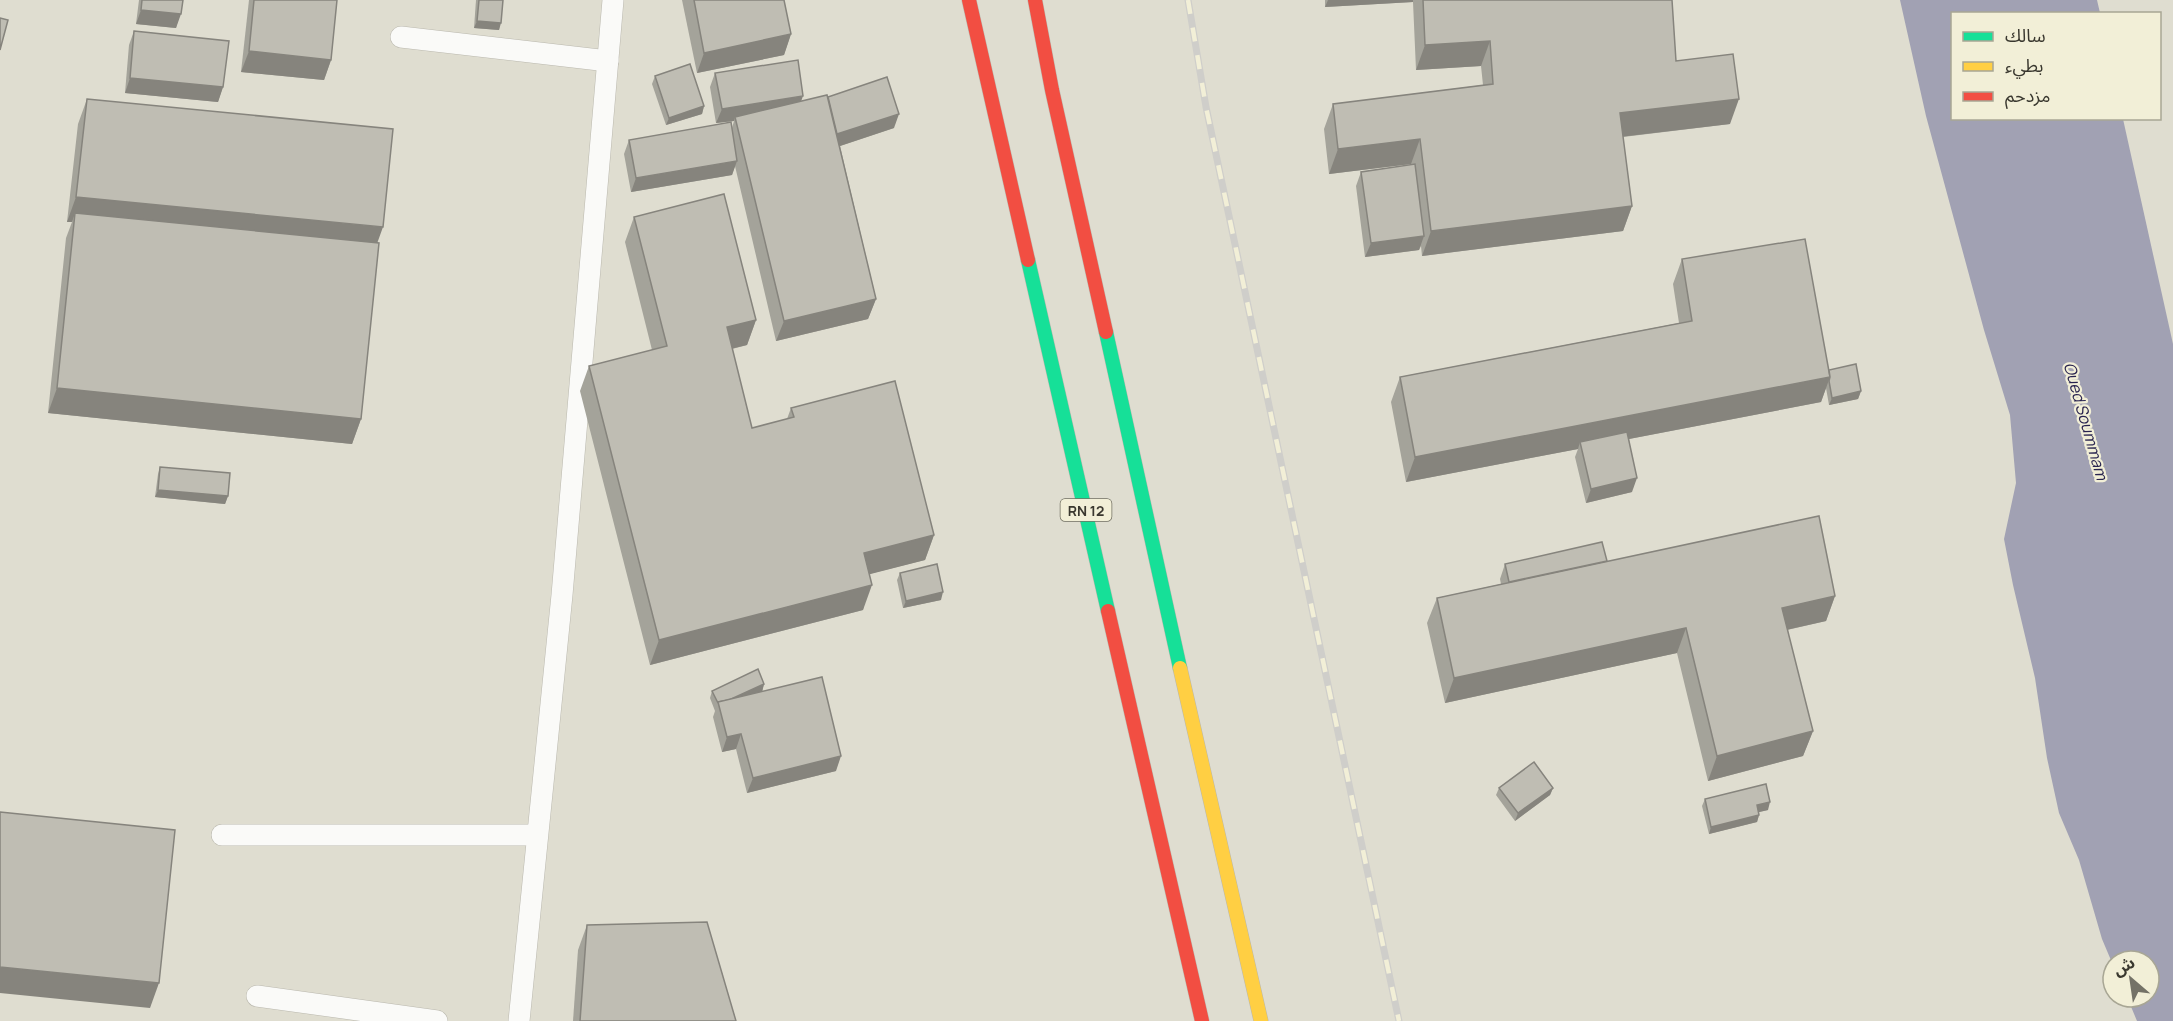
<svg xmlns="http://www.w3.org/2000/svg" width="2173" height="1021" viewBox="0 0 2173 1021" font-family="Manrope,'Noto Sans Arabic',sans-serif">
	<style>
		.water { fill: #a1a1b3 }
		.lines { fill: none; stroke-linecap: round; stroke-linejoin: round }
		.lane-casing { stroke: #bab8ae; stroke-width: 22 }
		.fast-casing { stroke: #bab8ae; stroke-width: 15 }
		.slow-casing { stroke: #bab8ae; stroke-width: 15 }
		.jam-casing { stroke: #bab8ae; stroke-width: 15 }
		.lane { stroke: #fafaf8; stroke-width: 21 }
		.fast { stroke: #16e098; stroke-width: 14 }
		.slow { stroke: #ffcf43; stroke-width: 14 }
		.jam { stroke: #f24e42; stroke-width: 14 }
		.rail-casing { stroke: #cfceca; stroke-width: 7 }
		.rail { stroke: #f2efd7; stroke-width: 4.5; stroke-dasharray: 14; stroke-linecap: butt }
		.wall { fill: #a4a39a }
		.shaded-wall { fill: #86847d }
		.building { fill: #bfbdb3; stroke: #86847d; stroke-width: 1.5 }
		.labels { text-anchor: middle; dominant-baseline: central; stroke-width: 4.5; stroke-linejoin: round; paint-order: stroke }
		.shield { fill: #f2efd7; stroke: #716f61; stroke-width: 1.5 }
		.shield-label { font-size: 14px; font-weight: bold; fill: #3a382f }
		.water-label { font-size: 16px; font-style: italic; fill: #28234f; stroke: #f2efd7 }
	</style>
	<rect width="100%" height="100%" fill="#dfddd0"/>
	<polygon class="water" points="1900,0 2097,0 2100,13 1952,14 1952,118 2123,119 2173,344 2173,1021 2137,1021 2127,997 2149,997 2149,961 2113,961 2113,965 2102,939 2079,860 2059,813 2047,758 2035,678 2013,585 2004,539 2016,483 2010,415 1984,330 1926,116"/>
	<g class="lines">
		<g class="lane-casing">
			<g id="lane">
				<polyline points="401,37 608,61"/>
				<polyline points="222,835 537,835"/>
				<polyline points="257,996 437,1021"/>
				<polyline points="519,1021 562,595 613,0"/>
			</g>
		</g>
		<g class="fast-casing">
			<g id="fast">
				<polyline points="1028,260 1108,611"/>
				<polyline points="1106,332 1180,668"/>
			</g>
		</g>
		<g class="slow-casing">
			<polyline id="slow" points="1180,668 1261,1021"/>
		</g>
		<g class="jam-casing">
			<g id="jam">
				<polyline points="969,0 1028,260"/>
				<polyline points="1035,0 1052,90 1106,332"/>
				<polyline points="1108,611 1202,1021"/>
			</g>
		</g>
		<use href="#lane" class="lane"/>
		<use href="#fast" class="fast"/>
		<use href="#slow" class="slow"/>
		<use href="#jam" class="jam"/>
		<g class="rail-casing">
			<polyline id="rail" points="1188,0 1206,107 1399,1021"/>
		</g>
		<use href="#rail" class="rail"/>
	</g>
	<g class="wall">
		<polygon points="139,0 183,0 176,28 136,24"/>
		<polygon points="249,0 337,0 331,60 324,80 241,72"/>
		<polygon points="476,0 503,0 499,30 474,28"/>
		<polygon points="682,0 784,0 791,34 784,55 697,73"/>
		<polygon points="1325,0 1672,0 1676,61 1730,124 1623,137 1632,206 1623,231 1422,256 1421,246 1419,250 1365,257 1356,186 1361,172 1411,165 1411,164 1329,174 1324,129 1333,104 1483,85 1481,66 1416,70 1413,2 1325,7"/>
		<polygon points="134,31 223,87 218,102 125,93 129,45"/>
		<polygon points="715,73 801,101 828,97 894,128 840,146 876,299 868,319 776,341 735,166 732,175 631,192 624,154 629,140 732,128 734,121 716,123 710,87"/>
		<polygon points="655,76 704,106 702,114 666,125 652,84"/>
		<polygon points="87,99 377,243 361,419 352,444 48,413 66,238 72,222 67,222 78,124"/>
		<polygon points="634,217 756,320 747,345 732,349 752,428 787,419 791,408 934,535 925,560 869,574 863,610 650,665 580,391 589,366 652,350 625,242"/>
		<polygon points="1682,259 1829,370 1861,391 1858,399 1829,405 1826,388 1821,402 1629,439 1632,492 1586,503 1575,457 1578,449 1406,482 1391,402 1400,377 1679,323 1673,284"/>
		<polygon points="160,467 228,496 225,504 155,497 158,474"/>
		<polygon points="1607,561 1835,596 1826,621 1787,630 1813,731 1803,756 1708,781 1677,653 1445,703 1427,623 1437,598 1501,584 1500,579 1505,564"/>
		<polygon points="900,573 941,600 903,608 897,580"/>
		<polygon points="764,684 762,692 836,771 747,793 736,749 722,752 713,717 715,711 710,698 712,691"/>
		<polygon points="1499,788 1553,788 1550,795 1515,821 1496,795"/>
		<polygon points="1705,799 1768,810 1759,812 1759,815 1757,822 1709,834 1702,806"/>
		<polygon points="587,925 736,1021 573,1021 578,950"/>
	</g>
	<g class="shaded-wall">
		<polygon points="1328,0 1413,0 1413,2 1325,7"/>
		<polygon points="141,10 181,14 176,28 136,24"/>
		<polygon points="477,21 501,23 499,30 474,28"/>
		<polygon points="791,34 784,55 697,73 704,53"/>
		<polygon points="1490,41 1481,66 1416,70 1425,45"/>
		<polygon points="249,51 331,60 324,80 241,72"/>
		<polygon points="130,78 223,87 218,102 125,93"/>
		<polygon points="803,96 798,110 735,117 734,121 716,123 722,109"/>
		<polygon points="1739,99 1730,124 1611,138 1620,113"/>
		<polygon points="704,106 702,114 666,125 669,118"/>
		<polygon points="899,114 894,128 831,149 837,134"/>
		<polygon points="1420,139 1411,164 1329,174 1338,149"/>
		<polygon points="737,161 732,175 631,192 636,178"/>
		<polygon points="76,197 383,227 374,252 75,213 72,222 67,222"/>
		<polygon points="1632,206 1623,231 1422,256 1431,231"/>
		<polygon points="1424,236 1419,250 1365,257 1371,243"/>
		<polygon points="876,299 868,319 776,341 784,321"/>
		<polygon points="756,320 747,345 718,352 727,327"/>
		<polygon points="1830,377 1821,402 1582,448 1580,442 1578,449 1406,482 1415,457"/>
		<polygon points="57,388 361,419 352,444 48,413"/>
		<polygon points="1861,391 1858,399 1829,405 1832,398"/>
		<polygon points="1637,478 1632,492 1586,503 1591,489"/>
		<polygon points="158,490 228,496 225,504 155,497"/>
		<polygon points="934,535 925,560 855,578 864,553"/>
		<polygon points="872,585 863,610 650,665 659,640"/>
		<polygon points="943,592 941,600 903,608 906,601"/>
		<polygon points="1835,596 1826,621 1773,633 1782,608"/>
		<polygon points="1686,628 1677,653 1445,703 1454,678"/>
		<polygon points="764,684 762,692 719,704"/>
		<polygon points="1813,731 1803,756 1708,781 1717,756"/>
		<polygon points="741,734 736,749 722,752 727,737"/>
		<polygon points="841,756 836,771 747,793 753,778"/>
		<polygon points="1553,788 1550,795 1515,821 1518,813"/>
		<polygon points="1770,802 1768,810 1755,813 1757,805"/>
		<polygon points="1759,815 1757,822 1709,834 1711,827"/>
		<polygon points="0,967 159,983 150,1008 0,993"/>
	</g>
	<g class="building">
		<polygon points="142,0 183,0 181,14 141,10"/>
		<polygon points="254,0 337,0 331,60 249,51"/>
		<polygon points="479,0 503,0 501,23 477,21"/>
		<polygon points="694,0 784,0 791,34 704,53"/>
		<polygon points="1423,0 1672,0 1676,61 1733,54 1739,99 1620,113 1632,206 1431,231 1420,139 1338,149 1333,104 1493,84 1490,41 1425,45"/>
		<polygon points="0,18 8,20 0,50"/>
		<polygon points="134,31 229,41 223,87 130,78"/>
		<polygon points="798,60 803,96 722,109 715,73"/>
		<polygon points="690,64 704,106 669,118 655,76"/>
		<polygon points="887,77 899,114 837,134 828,97"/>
		<polygon points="827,95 876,299 784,321 735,117"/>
		<polygon points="87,99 393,129 383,227 76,197"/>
		<polygon points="731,122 737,161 636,178 629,140"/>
		<polygon points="1415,164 1424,236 1371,243 1361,172"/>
		<polygon points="724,194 756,320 727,327 752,428 794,417 791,408 895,381 934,535 864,553 872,585 659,640 589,366 667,346 634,217"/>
		<polygon points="75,213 379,243 361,419 57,388"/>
		<polygon points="1805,239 1830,377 1415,457 1400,377 1692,321 1682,259"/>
		<polygon points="1856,364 1861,391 1832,398 1829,381 1830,377 1829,370"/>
		<polygon points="1627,432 1637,478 1591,489 1580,442"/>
		<polygon points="160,467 230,473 228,496 158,490"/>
		<polygon points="1819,516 1835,596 1782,608 1813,731 1717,756 1686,628 1454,678 1437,598"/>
		<polygon points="1602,542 1607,561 1509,582 1505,564"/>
		<polygon points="937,564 943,592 906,601 900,573"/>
		<polygon points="758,669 764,684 729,700 718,702 718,703 712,691"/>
		<polygon points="822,677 841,756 753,778 741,734 727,737 718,702"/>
		<polygon points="1534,762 1553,788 1518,813 1499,788"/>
		<polygon points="1766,784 1770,802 1757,805 1759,815 1711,827 1705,799"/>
		<polygon points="0,812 175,830 159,983 0,967"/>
		<polygon points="707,922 736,1021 580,1021 587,925"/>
	</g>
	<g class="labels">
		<rect class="shield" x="1060.5" y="499" width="51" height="22" rx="4.5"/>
		<g class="shield-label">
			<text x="1086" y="510">RN 12</text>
		</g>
		<g class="water-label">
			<text transform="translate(2086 421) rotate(74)">Oued Soummam</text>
		</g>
	</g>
	<rect x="1951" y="12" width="210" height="108" fill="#f2efd7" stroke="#a8a694" stroke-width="1.5"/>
	<rect x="1963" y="32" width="30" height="9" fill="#16e098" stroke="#a8a694" stroke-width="1.5"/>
	<text x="2005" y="42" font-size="18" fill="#3a382f">سالك</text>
	<rect x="1963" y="62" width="30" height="9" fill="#ffcf43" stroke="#a8a694" stroke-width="1.5"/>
	<text x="2005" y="72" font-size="18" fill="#3a382f">بطيء</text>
	<rect x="1963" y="92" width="30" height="9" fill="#f24e42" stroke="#a8a694" stroke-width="1.5"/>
	<text x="2005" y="102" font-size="18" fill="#3a382f">مزدحم</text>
	<g transform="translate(2131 979) rotate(331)"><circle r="28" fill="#f2efd7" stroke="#a8a694" stroke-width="1.5"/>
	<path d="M0-4.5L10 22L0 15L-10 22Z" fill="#747267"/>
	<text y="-9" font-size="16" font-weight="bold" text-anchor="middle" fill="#3a382f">ش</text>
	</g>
</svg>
